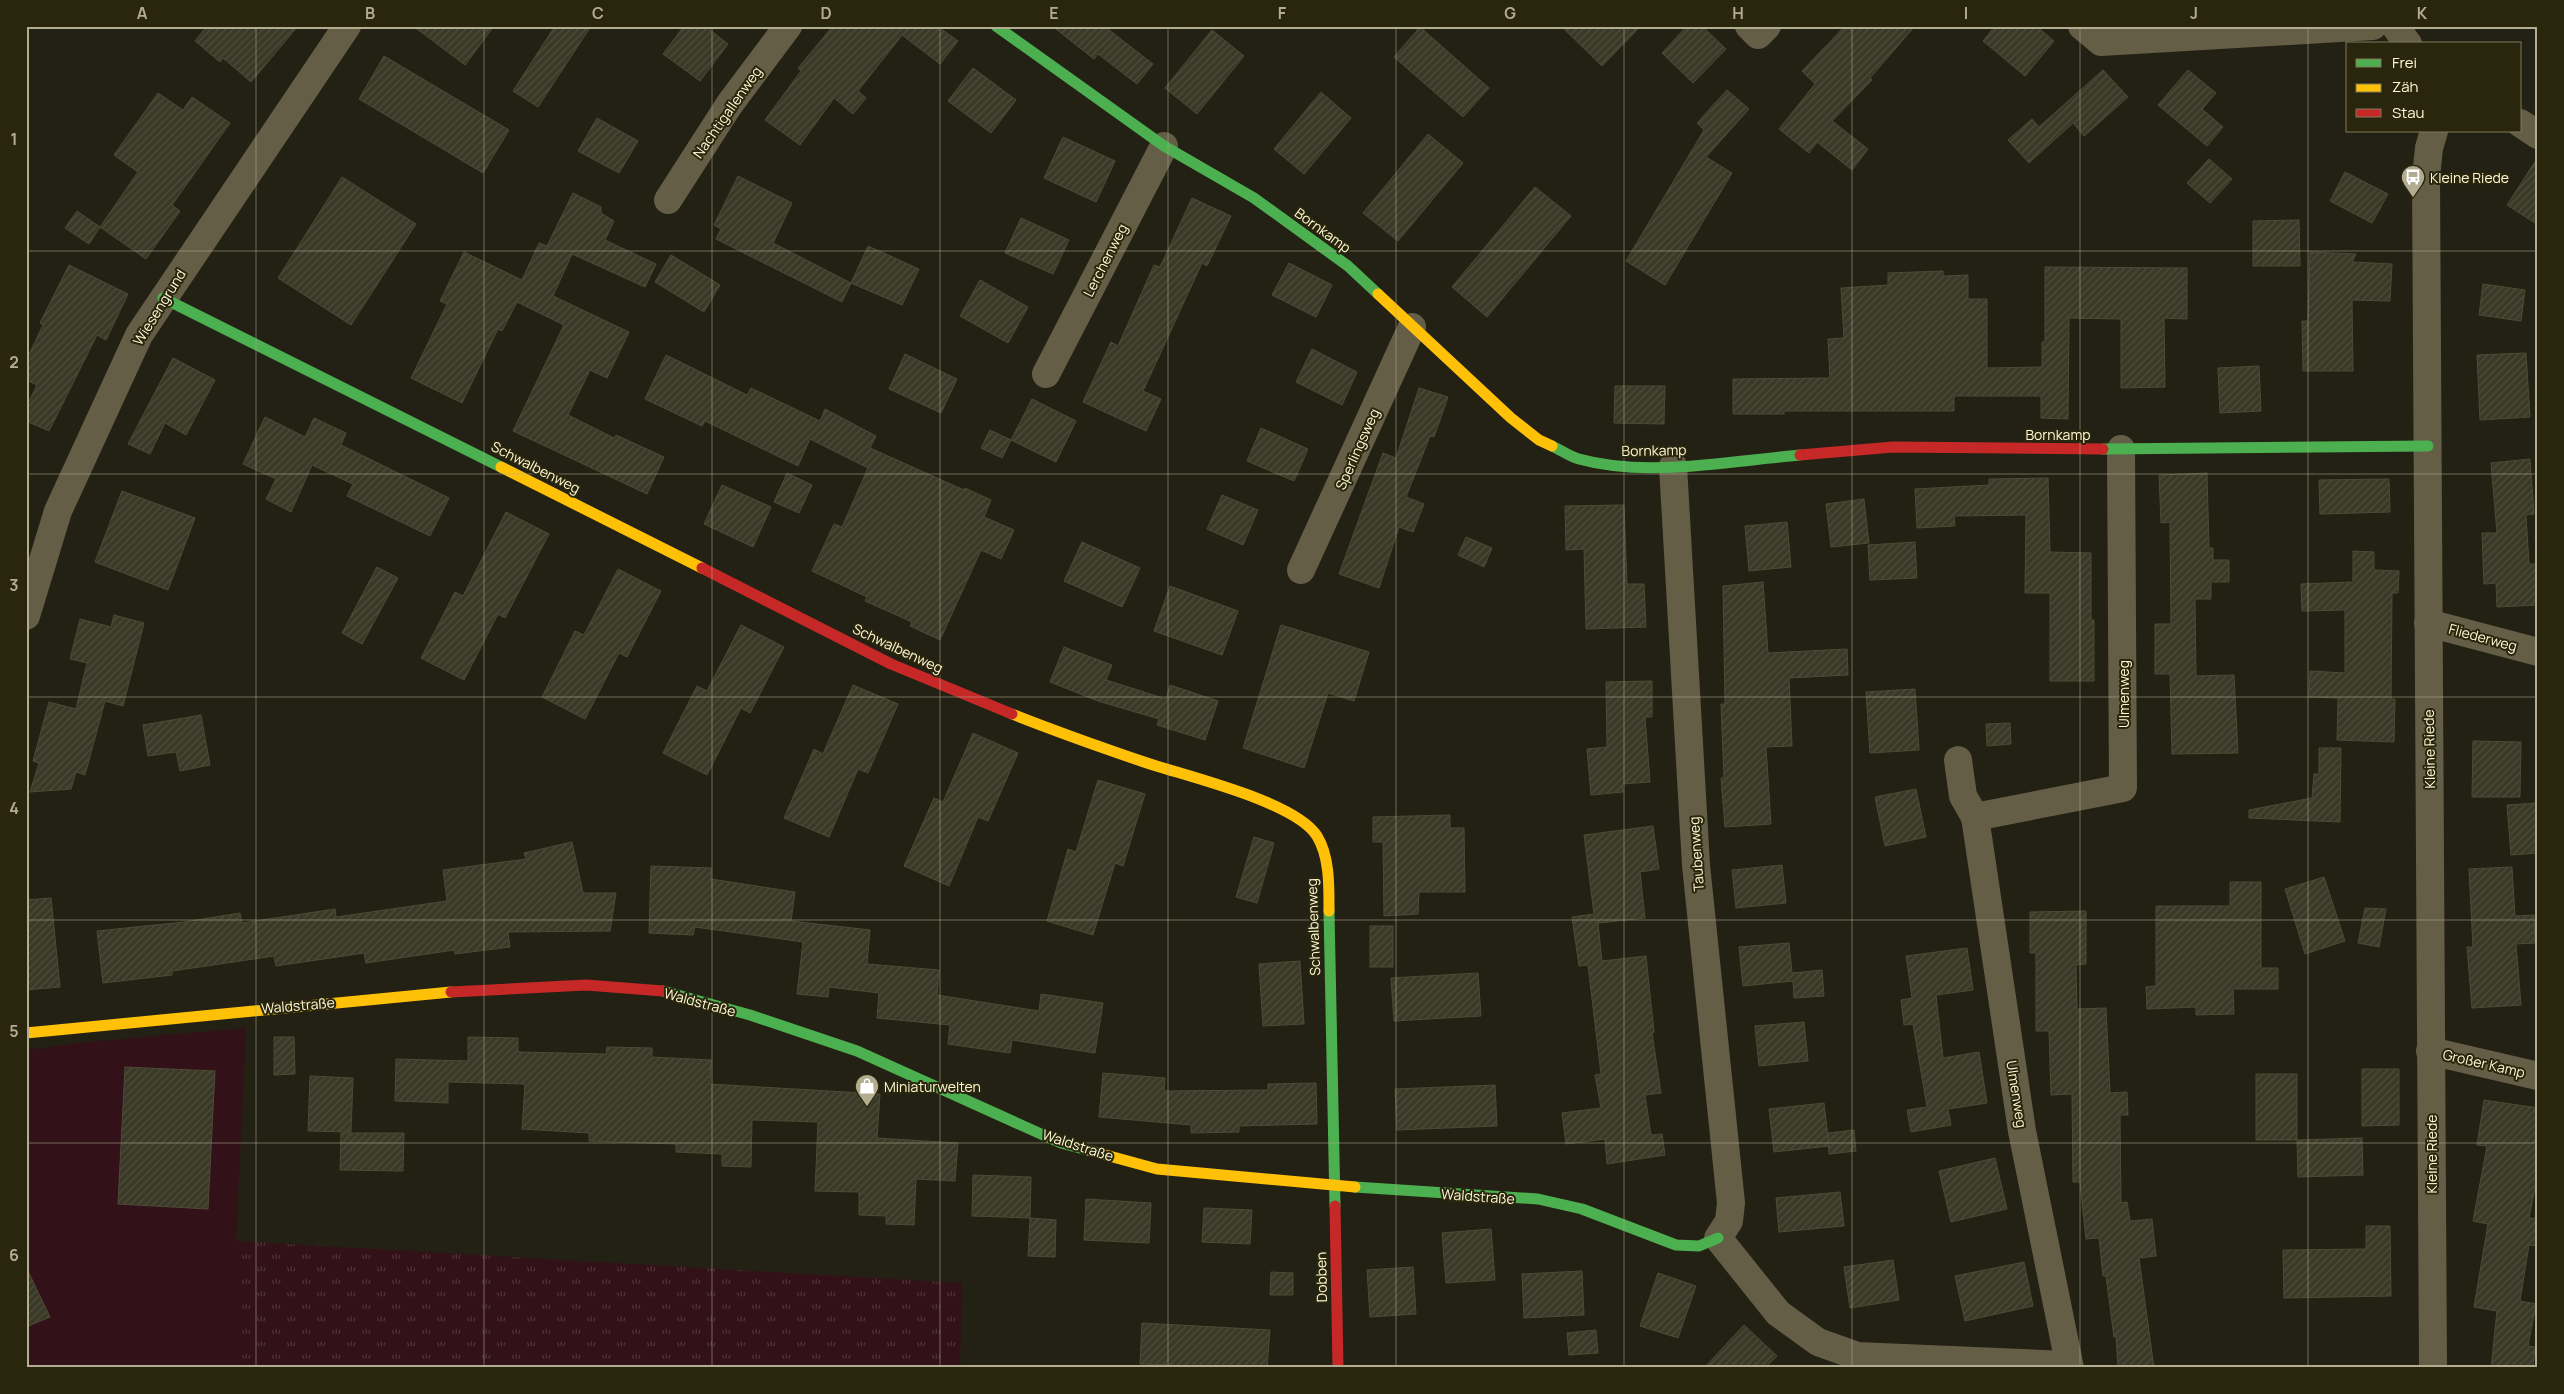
<svg xmlns="http://www.w3.org/2000/svg" width="2564" height="1394" viewBox="0 0 2564 1394" font-family="Manrope,sans-serif">
	<style>
		.grass { fill: url(#grass-tufts) }
		.pitch { fill: #321119 }
		.building { fill: url(#building-hatch); stroke: #4d4b35 }
		.lines { fill: none; stroke-linecap: round; stroke-linejoin: round }
		.street { stroke: #645e47; stroke-width: 28 }
		.fast { stroke: #4caf50; stroke-width: 11 }
		.slow { stroke: #ffc107; stroke-width: 11 }
		.jam { stroke: #c62828; stroke-width: 11 }
		.grid { fill: none; stroke: #b2ad91; stroke-width: 1; stroke-opacity: 0.55 }
		.labels { text-anchor: middle; dominant-baseline: central; stroke-width: 4; stroke-linejoin: round; paint-order: stroke }
		.street-label { font-size: 14px; fill: #fff9d5; stroke: #29260d }
		.poi-label { font-size: 14px; fill: #fff9d5; stroke: #29260d; text-anchor: start }
		.neatline { fill: none; stroke: #b2ad91; stroke-width: 2 }
		.grid-label { font-size: 16px; text-anchor: middle; font-weight: bold; fill: #b2ad91 }
	</style>
	<defs>
		<pattern id="grass-tufts" width="24" height="20" patternUnits="userSpaceOnUse" patternTransform="scale(1.25)"><rect width="24" height="20" fill="#321119"/><path d="M3 7l-1-3M5 7V3M7 7l1-3M15 17l-1-3M17 17v-4M19 17l1-3" fill="none" stroke="#51343a"/></pattern>
		<pattern id="building-hatch" width="6" height="6" patternUnits="userSpaceOnUse" patternTransform="scale(1.25)"><rect width="6" height="6" fill="#3a3928"/><path d="M-1 1l2-2M0 6l6-6M5 7l2-2" fill="none" stroke="#4e4d3c"/></pattern>
	</defs>
	<rect width="100%" height="100%" fill="#232113"/>
	<polygon class="grass" points="236,1241 962,1283 960,1368 237,1368"/>
	<polygon class="pitch" points="246,1028 236,1241 237,1368 26,1368 26,1050 87,1042"/>
	<g class="building">
		<polygon points="207,26 298,26 251,82 223,58 220,62 195,41"/>
		<polygon points="413,26 494,26 465,65"/>
		<polygon points="555,26 591,26 538,107 513,91"/>
		<polygon points="684,26 705,26 728,44 700,81 663,54"/>
		<polygon points="833,26 937,26 958,41 940,64 902,35 858,91 866,98 853,114 834,98 800,145 765,120 801,71 798,68"/>
		<polygon points="1052,26 1104,26 1153,64 1137,84 1098,54 1094,59"/>
		<polygon points="1561,26 1641,26 1602,66"/>
		<polygon points="1687,26 1702,26 1726,49 1693,83 1662,53"/>
		<polygon points="1845,26 1915,26 1870,78 1872,80 1832,121 1868,149 1852,170 1817,142 1809,153 1779,129 1815,84 1802,71"/>
		<polygon points="1995,26 2036,26 2054,41 2025,76 1983,41"/>
		<polygon points="1420,27 1489,88 1463,117 1394,57"/>
		<polygon points="1212,30 1244,56 1197,114 1165,88"/>
		<polygon points="384,56 509,130 483,173 359,99"/>
		<polygon points="973,68 1016,100 991,133 948,101"/>
		<polygon points="2103,70 2128,97 2084,136 2073,123 2029,163 2008,140 2032,119 2039,127"/>
		<polygon points="2188,70 2216,93 2202,109 2223,127 2207,146 2158,105"/>
		<polygon points="1727,90 1749,109 1706,157 1732,173 1665,285 1626,261 1704,130 1697,123"/>
		<polygon points="1321,92 1351,118 1304,174 1274,149"/>
		<polygon points="158,93 183,110 192,97 230,123 172,205 180,211 146,259 100,227 138,172 114,155"/>
		<polygon points="597,118 638,141 619,173 578,151"/>
		<polygon points="1428,134 1463,163 1398,241 1363,213"/>
		<polygon points="1063,137 1115,161 1096,202 1044,178"/>
		<polygon points="2538,157 2538,225 2507,205"/>
		<polygon points="2209,159 2232,179 2210,203 2187,183"/>
		<polygon points="2345,172 2388,194 2372,223 2330,201"/>
		<polygon points="738,176 792,203 773,243 851,283 842,302 716,239 721,229 714,225"/>
		<polygon points="342,177 416,224 351,325 278,278"/>
		<polygon points="1535,187 1571,216 1487,317 1452,287"/>
		<polygon points="573,193 601,207 601,213 614,221 605,240 656,264 645,287 572,254 553,296 629,332 607,378 590,370 568,415 614,438 616,435 664,457 647,494 513,431 564,325 517,302 502,331 498,329 462,403 411,378 447,304 440,301 464,252 522,280 539,243 547,246"/>
		<polygon points="1192,198 1231,216 1207,266 1202,263 1143,391 1161,399 1146,431 1083,402 1111,342 1118,346 1154,265 1160,267"/>
		<polygon points="77,211 100,227 89,244 65,228"/>
		<polygon points="1021,218 1069,240 1053,274 1005,253"/>
		<polygon points="2299,220 2300,266 2253,266 2253,221"/>
		<polygon points="868,246 919,269 902,305 851,283"/>
		<polygon points="2310,252 2356,254 2352,262 2392,264 2390,301 2352,300 2353,371 2303,371 2302,321 2308,321"/>
		<polygon points="671,255 720,285 704,312 655,282"/>
		<polygon points="1289,263 1332,285 1316,317 1272,295"/>
		<polygon points="69,265 128,294 106,340 97,335 49,431 26,421 26,408 37,385 26,380 26,361 43,325 40,323"/>
		<polygon points="2045,267 2187,268 2187,319 2164,318 2165,387 2121,388 2121,319 2069,318 2068,419 2041,418 2041,396 1954,396 1954,411 1784,411 1784,414 1733,414 1733,379 1830,378 1828,339 1844,338 1841,288 1888,285 1888,273 1943,271 1943,276 1968,275 1968,299 1987,299 1987,368 2042,367 2042,342 2045,342"/>
		<polygon points="980,280 1028,307 1008,343 960,316"/>
		<polygon points="2483,284 2525,290 2521,321 2479,315"/>
		<polygon points="1312,349 1357,372 1342,405 1296,382"/>
		<polygon points="2526,353 2530,417 2480,420 2477,355"/>
		<polygon points="905,354 957,379 941,413 889,389"/>
		<polygon points="666,355 747,395 751,388 820,421 825,409 876,436 870,448 964,490 965,488 991,500 984,517 1014,530 1001,559 981,550 940,640 910,626 912,622 865,601 867,597 812,571 834,524 842,527 868,468 810,439 798,466 705,421 702,426 645,399"/>
		<polygon points="173,358 215,380 186,435 165,423 150,454 128,444"/>
		<polygon points="2259,366 2261,411 2220,413 2218,368"/>
		<polygon points="1615,386 1665,386 1664,424 1614,423"/>
		<polygon points="1419,388 1448,397 1434,437 1430,436 1406,497 1424,504 1413,532 1399,527 1379,588 1339,574 1383,453 1396,458"/>
		<polygon points="1032,399 1076,421 1056,462 1011,440"/>
		<polygon points="265,417 305,437 314,418 346,433 341,445 449,498 430,536 347,496 353,484 312,465 291,512 266,499 276,479 243,464"/>
		<polygon points="1261,428 1308,449 1294,481 1247,461"/>
		<polygon points="990,430 1011,440 1002,458 981,448"/>
		<polygon points="2530,459 2534,514 2526,515 2529,564 2538,564 2538,605 2497,607 2496,583 2484,584 2482,533 2497,533 2491,463"/>
		<polygon points="787,473 812,485 799,513 774,502"/>
		<polygon points="2207,473 2209,548 2213,548 2213,560 2229,560 2229,582 2211,582 2211,599 2195,599 2196,676 2234,675 2238,753 2172,754 2170,674 2155,674 2155,624 2171,624 2170,522 2161,523 2159,475"/>
		<polygon points="2048,478 2050,552 2091,553 2091,620 2094,620 2094,681 2050,681 2050,593 2025,593 2026,515 1954,516 1955,526 1917,528 1915,489 1989,485 1989,479"/>
		<polygon points="2389,479 2390,512 2320,514 2319,480"/>
		<polygon points="722,485 771,507 753,547 704,524"/>
		<polygon points="122,491 195,518 168,590 95,562"/>
		<polygon points="1222,495 1258,510 1243,545 1207,529"/>
		<polygon points="1864,499 1869,543 1831,547 1826,504"/>
		<polygon points="1624,505 1627,584 1644,584 1646,627 1586,629 1584,549 1566,550 1565,506"/>
		<polygon points="506,512 549,534 505,618 498,614 464,680 421,658 455,592 463,596"/>
		<polygon points="1787,522 1791,567 1749,571 1745,526"/>
		<polygon points="1466,537 1492,548 1484,567 1458,555"/>
		<polygon points="1082,542 1140,568 1122,607 1064,581"/>
		<polygon points="1915,542 1917,578 1870,580 1868,545"/>
		<polygon points="2353,551 2374,552 2374,570 2399,571 2398,593 2392,593 2391,699 2395,699 2394,742 2337,740 2338,698 2309,697 2310,671 2345,673 2345,610 2302,611 2301,584 2353,582"/>
		<polygon points="377,567 398,578 362,644 342,633"/>
		<polygon points="618,569 661,591 627,657 619,653 585,719 542,697 575,631 584,635"/>
		<polygon points="1763,582 1768,653 1847,649 1848,675 1789,678 1792,746 1766,747 1771,824 1725,827 1721,778 1724,778 1721,704 1725,704 1723,586"/>
		<polygon points="1170,586 1238,611 1222,655 1154,631"/>
		<polygon points="114,615 144,623 123,706 105,701 85,775 76,772 71,789 30,792 39,763 33,761 49,702 76,709 87,663 70,659 80,619 111,627"/>
		<polygon points="741,625 784,647 750,713 741,708 707,775 663,753 697,686 707,691"/>
		<polygon points="1281,625 1369,652 1354,701 1328,693 1304,768 1243,748"/>
		<polygon points="1064,647 1112,665 1106,680 1166,699 1170,685 1218,701 1205,740 1157,725 1159,719 1098,701 1050,682"/>
		<polygon points="1652,681 1652,717 1645,717 1650,782 1622,784 1623,792 1591,795 1587,749 1607,747 1606,682"/>
		<polygon points="853,685 898,704 868,773 858,769 829,837 784,818 814,749 823,754"/>
		<polygon points="1915,689 1919,750 1870,753 1866,692"/>
		<polygon points="201,715 210,765 180,771 176,752 148,756 143,725"/>
		<polygon points="2010,723 2011,744 1987,746 1986,724"/>
		<polygon points="973,733 1018,753 988,821 978,817 949,886 904,866 934,798 943,802"/>
		<polygon points="2473,741 2521,742 2520,797 2472,797"/>
		<polygon points="2319,748 2341,748 2340,822 2249,818 2249,810 2312,798 2314,774 2319,774"/>
		<polygon points="1098,780 1145,794 1123,866 1115,863 1093,935 1047,921 1068,849 1076,852"/>
		<polygon points="1916,789 1926,837 1885,846 1875,797"/>
		<polygon points="2536,803 2538,853 2511,855 2507,805"/>
		<polygon points="1450,815 1450,828 1464,828 1465,892 1419,892 1418,914 1384,916 1383,842 1373,842 1373,817"/>
		<polygon points="1653,826 1659,869 1640,872 1645,918 1598,923 1602,961 1646,956 1654,1032 1652,1033 1661,1093 1645,1095 1651,1135 1662,1134 1665,1155 1607,1164 1605,1139 1566,1144 1562,1113 1601,1108 1595,1075 1601,1074 1588,965 1579,966 1572,917 1594,914 1584,835"/>
		<polygon points="1254,837 1274,843 1257,903 1236,897"/>
		<polygon points="572,842 583,893 616,893 610,931 508,932 510,947 455,954 454,950 366,963 364,953 276,966 274,956 172,971 172,975 103,983 97,931 184,922 240,913 242,923 335,909 336,917 447,901 443,870 526,859 524,853"/>
		<polygon points="1782,865 1786,903 1736,908 1732,870"/>
		<polygon points="651,866 711,868 711,879 795,892 791,921 870,930 867,964 939,970 937,995 1039,1011 1041,994 1103,1003 1095,1053 1012,1040 1010,1053 948,1044 950,1025 877,1018 879,993 829,987 828,997 797,994 803,942 695,927 693,935 649,933"/>
		<polygon points="2512,867 2515,916 2534,915 2535,943 2516,944 2521,1005 2472,1008 2467,947 2473,947 2469,869"/>
		<polygon points="2324,877 2345,941 2305,954 2285,889"/>
		<polygon points="2230,882 2261,882 2261,968 2278,968 2278,989 2233,989 2234,1014 2196,1015 2196,1007 2147,1009 2146,987 2156,986 2156,906 2230,906"/>
		<polygon points="51,898 60,987 26,990 26,900"/>
		<polygon points="2365,908 2386,909 2379,947 2358,943"/>
		<polygon points="2086,911 2086,964 2076,965 2077,1009 2106,1008 2110,1093 2127,1092 2128,1115 2120,1115 2121,1203 2127,1202 2130,1221 2152,1219 2156,1256 2139,1258 2154,1368 2118,1368 2116,1336 2114,1337 2106,1276 2103,1276 2099,1238 2086,1239 2080,1182 2073,1182 2072,1094 2051,1095 2049,1031 2036,1031 2036,953 2030,953 2030,912"/>
		<rect x="1370" y="926" width="23" height="41"/>
		<polygon points="1789,943 1792,973 1822,970 1824,996 1794,998 1793,981 1743,986 1739,947"/>
		<polygon points="1967,948 1973,990 1936,995 1943,1058 1979,1052 1987,1103 1948,1109 1951,1125 1911,1132 1907,1110 1927,1107 1913,1024 1904,1025 1901,1000 1912,998 1906,956"/>
		<polygon points="1300,961 1304,1024 1263,1026 1259,964"/>
		<polygon points="1478,973 1481,1016 1394,1021 1391,978"/>
		<polygon points="1804,1022 1808,1061 1759,1066 1755,1026"/>
		<polygon points="274,1037 294,1037 295,1074 274,1075"/>
		<polygon points="468,1037 518,1038 518,1052 606,1054 607,1047 652,1048 652,1057 711,1060 710,1084 880,1094 877,1138 958,1143 955,1181 916,1179 914,1225 886,1224 886,1216 859,1215 859,1192 815,1191 818,1122 752,1120 751,1167 722,1166 722,1154 676,1152 676,1144 589,1141 589,1133 522,1129 525,1084 448,1082 448,1103 395,1101 396,1059 468,1061"/>
		<polygon points="125,1067 215,1071 208,1209 118,1204"/>
		<polygon points="2362,1069 2399,1069 2399,1125 2362,1126"/>
		<polygon points="1103,1073 1165,1078 1164,1091 1268,1090 1268,1084 1316,1083 1317,1124 1239,1126 1239,1132 1191,1133 1191,1125 1099,1117"/>
		<rect x="2256" y="1074" width="41" height="66"/>
		<polygon points="310,1076 353,1078 351,1132 308,1131"/>
		<polygon points="1495,1085 1497,1126 1397,1130 1395,1089"/>
		<polygon points="2484,1100 2538,1108 2538,1172 2529,1218 2538,1219 2538,1246 2529,1245 2520,1301 2536,1304 2528,1346 2535,1347 2533,1368 2491,1368 2497,1311 2474,1307 2488,1224 2473,1221 2487,1146 2477,1145"/>
		<polygon points="1824,1103 1829,1146 1774,1152 1769,1109"/>
		<polygon points="1854,1130 1856,1151 1829,1154 1828,1133"/>
		<polygon points="341,1133 404,1133 403,1171 340,1170"/>
		<polygon points="2362,1138 2363,1175 2298,1177 2297,1140"/>
		<polygon points="1995,1158 2007,1209 1951,1222 1939,1171"/>
		<polygon points="973,1175 1031,1177 1030,1218 1056,1220 1055,1257 1028,1256 1030,1218 972,1216"/>
		<polygon points="1840,1192 1844,1226 1779,1232 1776,1198"/>
		<polygon points="1086,1199 1151,1203 1149,1243 1084,1240"/>
		<polygon points="1204,1208 1252,1210 1250,1244 1202,1242"/>
		<polygon points="2366,1226 2390,1226 2391,1296 2284,1298 2283,1250 2366,1249"/>
		<polygon points="1491,1229 1495,1280 1446,1283 1442,1233"/>
		<polygon points="1893,1260 1899,1300 1850,1308 1844,1267"/>
		<polygon points="2024,1262 2033,1306 1965,1321 1955,1276"/>
		<polygon points="26,1267 50,1317 26,1327"/>
		<polygon points="1413,1267 1416,1314 1370,1317 1367,1270"/>
		<polygon points="1582,1271 1584,1315 1524,1318 1522,1274"/>
		<polygon points="1271,1272 1293,1273 1293,1295 1270,1295"/>
		<polygon points="1658,1273 1696,1286 1678,1338 1640,1326"/>
		<polygon points="1142,1323 1270,1330 1267,1368 1140,1364"/>
		<polygon points="1744,1325 1777,1356 1765,1368 1704,1368"/>
		<polygon points="1596,1330 1598,1353 1569,1355 1567,1333"/>
	</g>
	<g class="lines">
		<g class="street">
			<polyline points="1749,26 1758,35 1767,26"/>
			<polyline points="2082,26 2101,42 2373,26"/>
			<polyline points="2395,26 2408,44"/>
			<polyline points="2520,123 2538,135"/>
			<polyline points="668,200 729,105 788,26"/>
			<polyline points="1046,374 1164,146"/>
			<polyline points="1673,466 1696,865 1731,1203 1729,1221 1718,1238 1778,1313 1818,1342 1857,1356 2069,1365"/>
			<polyline points="1301,570 1412,327"/>
			<polyline points="26,616 58,511 139,335 347,26"/>
			<polyline points="2428,623 2538,652"/>
			<polyline points="1958,760 1963,796 1975,817"/>
			<polyline points="2430,1051 2538,1076"/>
			<polyline points="2070,1368 2022,1131 1975,817 2123,788 2121,449"/>
			<polyline points="2433,1368 2426,177 2429,148 2434,131"/>
		</g>
		<g class="fast">
			<polyline points="996,26 1164,146 1254,198 1348,266 1378,294"/>
			<polyline points="163,298 501,467"/>
			<path d="M 1552,446 C 1561,450 1570,457 1579,459 C 1647,478 1730,461 1800,455"/>
			<polyline points="2103,449 2428,446"/>
			<polyline points="1329,911 1335,1206"/>
			<polyline points="663,991 750,1015 857,1051 1061,1143 1091,1151"/>
			<polyline points="1355,1187 1538,1199 1582,1209 1676,1245 1699,1246 1718,1238"/>
		</g>
		<g class="slow">
			<polyline points="1378,294 1511,418 1539,440 1552,446"/>
			<polyline points="501,467 702,568"/>
			<path d="M 1012,714 C 1055,731 1100,747 1144,762 C 1185,776 1295,801 1317,836 C 1330,857 1329,888 1329,911"/>
			<polyline points="26,1033 451,992"/>
			<polyline points="1091,1151 1157,1169 1355,1187"/>
		</g>
		<g class="jam">
			<polyline points="1800,455 1893,447 2103,449"/>
			<polyline points="702,568 891,664 1012,714"/>
			<polyline points="451,992 586,985 663,991"/>
			<polyline points="1335,1206 1338,1368"/>
		</g>
	</g>
	<path class="grid" d="M 256,26 L 256,1368M 484,26 L 484,1368M 712,26 L 712,1368M 940,26 L 940,1368M 1168,26 L 1168,1368M 1396,26 L 1396,1368M 1624,26 L 1624,1368M 1852,26 L 1852,1368M 2080,26 L 2080,1368M 2308,26 L 2308,1368M 26,251 L 2538,251M 26,474 L 2538,474M 26,697 L 2538,697M 26,920 L 2538,920M 26,1143 L 2538,1143"/>
	<defs>
		<g id="bus-pin" transform="scale(1.25)"><path d="M0 17L-7.5 6A9.5 9.5 0 1 1 7.5 6Z" fill="#b2ad91" stroke="#29260d"/><path d="M-5-6H5V4H4V6H2V4H-2V6H-4V4H-5ZM-3.5-4V0h7V-4ZM-3.5 1.2v1.5H-2V1.2ZM2 1.2v1.5H3.5V1.2Z" fill="#fff"/></g>
		<g id="shop-pin" transform="scale(1.25)"><path d="M0 17L-7.5 6A9.5 9.5 0 1 1 7.5 6Z" fill="#b2ad91" stroke="#29260d"/><path d="M-5-2.5h2.3a2.7 3.5 0 0 1 5.4 0H5L5.5 6h-11ZM-1.5-2.5h3a1.5 2.3 0 0 0-3 0Z" fill="#fff"/></g>
	</defs>
	<g fill-rule="evenodd">
		<use href="#bus-pin" x="2413" y="177"/>
		<use href="#shop-pin" x="867" y="1086"/>
	</g>
	<g class="labels">
		<g class="street-label">
			<text transform="translate(727 112) rotate(-55)">Nachtigallenweg</text>
			<text transform="translate(1323 230) rotate(36)">Bornkamp</text>
			<text transform="translate(1105 260) rotate(-63)">Lerchenweg</text>
			<text transform="translate(159 307) rotate(-58)">Wiesengrund</text>
			<text x="2058" y="434">Bornkamp</text>
			<text transform="translate(1357 449) rotate(-66)">Sperlingsweg</text>
			<text transform="translate(1654 450) rotate(-1)">Bornkamp</text>
			<text transform="translate(536 467) rotate(27)">Schwalbenweg</text>
			<text transform="translate(2483 637) rotate(15)">Fliederweg</text>
			<text transform="translate(898 648) rotate(25)">Schwalbenweg</text>
			<text transform="translate(2123 694) rotate(-90)">Ulmenweg</text>
			<text transform="translate(2429 749) rotate(-91)">Kleine Riede</text>
			<text transform="translate(1696 854) rotate(-94)">Taubenweg</text>
			<text transform="translate(1313 927) rotate(-92)">Schwalbenweg</text>
			<text transform="translate(700 1002) rotate(15)">Waldstraße</text>
			<text transform="translate(298 1005) rotate(-5)">Waldstraße</text>
			<text transform="translate(2484 1063) rotate(13)">Großer Kamp</text>
			<text transform="translate(2017 1094) rotate(81)">Ulmenweg</text>
			<text transform="translate(1078 1145) rotate(18)">Waldstraße</text>
			<text transform="translate(2431 1154) rotate(-90)">Kleine Riede</text>
			<text transform="translate(1478 1196) rotate(4)">Waldstraße</text>
			<text transform="translate(1321 1277) rotate(-91)">Dobben</text>
		</g>
		<g class="poi-label">
			<text x="2430" y="177">Kleine Riede</text>
			<text x="884" y="1086">Miniaturwelten</text>
		</g>
	</g>
	<rect width="2564" height="1394" fill="none" stroke="#29260d" stroke-width="55"/>
	<rect x="2346" y="42" width="175" height="90" fill="#29260d" stroke="#7f7a5d"/>
	<rect x="2356" y="59" width="25" height="8" fill="#4caf50" stroke="#7f7a5d"/>
	<text x="2392" y="68" font-size="15" fill="#fff9d5">Frei</text>
	<rect x="2356" y="84" width="25" height="8" fill="#ffc107" stroke="#7f7a5d"/>
	<text x="2392" y="92" font-size="15" fill="#fff9d5">Zäh</text>
	<rect x="2356" y="109" width="25" height="8" fill="#c62828" stroke="#7f7a5d"/>
	<text x="2392" y="118" font-size="15" fill="#fff9d5">Stau</text>
	<rect x="28" y="28" width="2508" height="1338" class="neatline"/>
	<g class="grid-label">
		<text x="142" y="19">A</text>
		<text x="370" y="19">B</text>
		<text x="598" y="19">C</text>
		<text x="826" y="19">D</text>
		<text x="1054" y="19">E</text>
		<text x="1282" y="19">F</text>
		<text x="1510" y="19">G</text>
		<text x="1738" y="19">H</text>
		<text x="1966" y="19">I</text>
		<text x="2194" y="19">J</text>
		<text x="2422" y="19">K</text>
		<text x="14" y="145">1</text>
		<text x="14" y="368">2</text>
		<text x="14" y="591">3</text>
		<text x="14" y="814">4</text>
		<text x="14" y="1037">5</text>
		<text x="14" y="1261">6</text>
	</g>
</svg>
